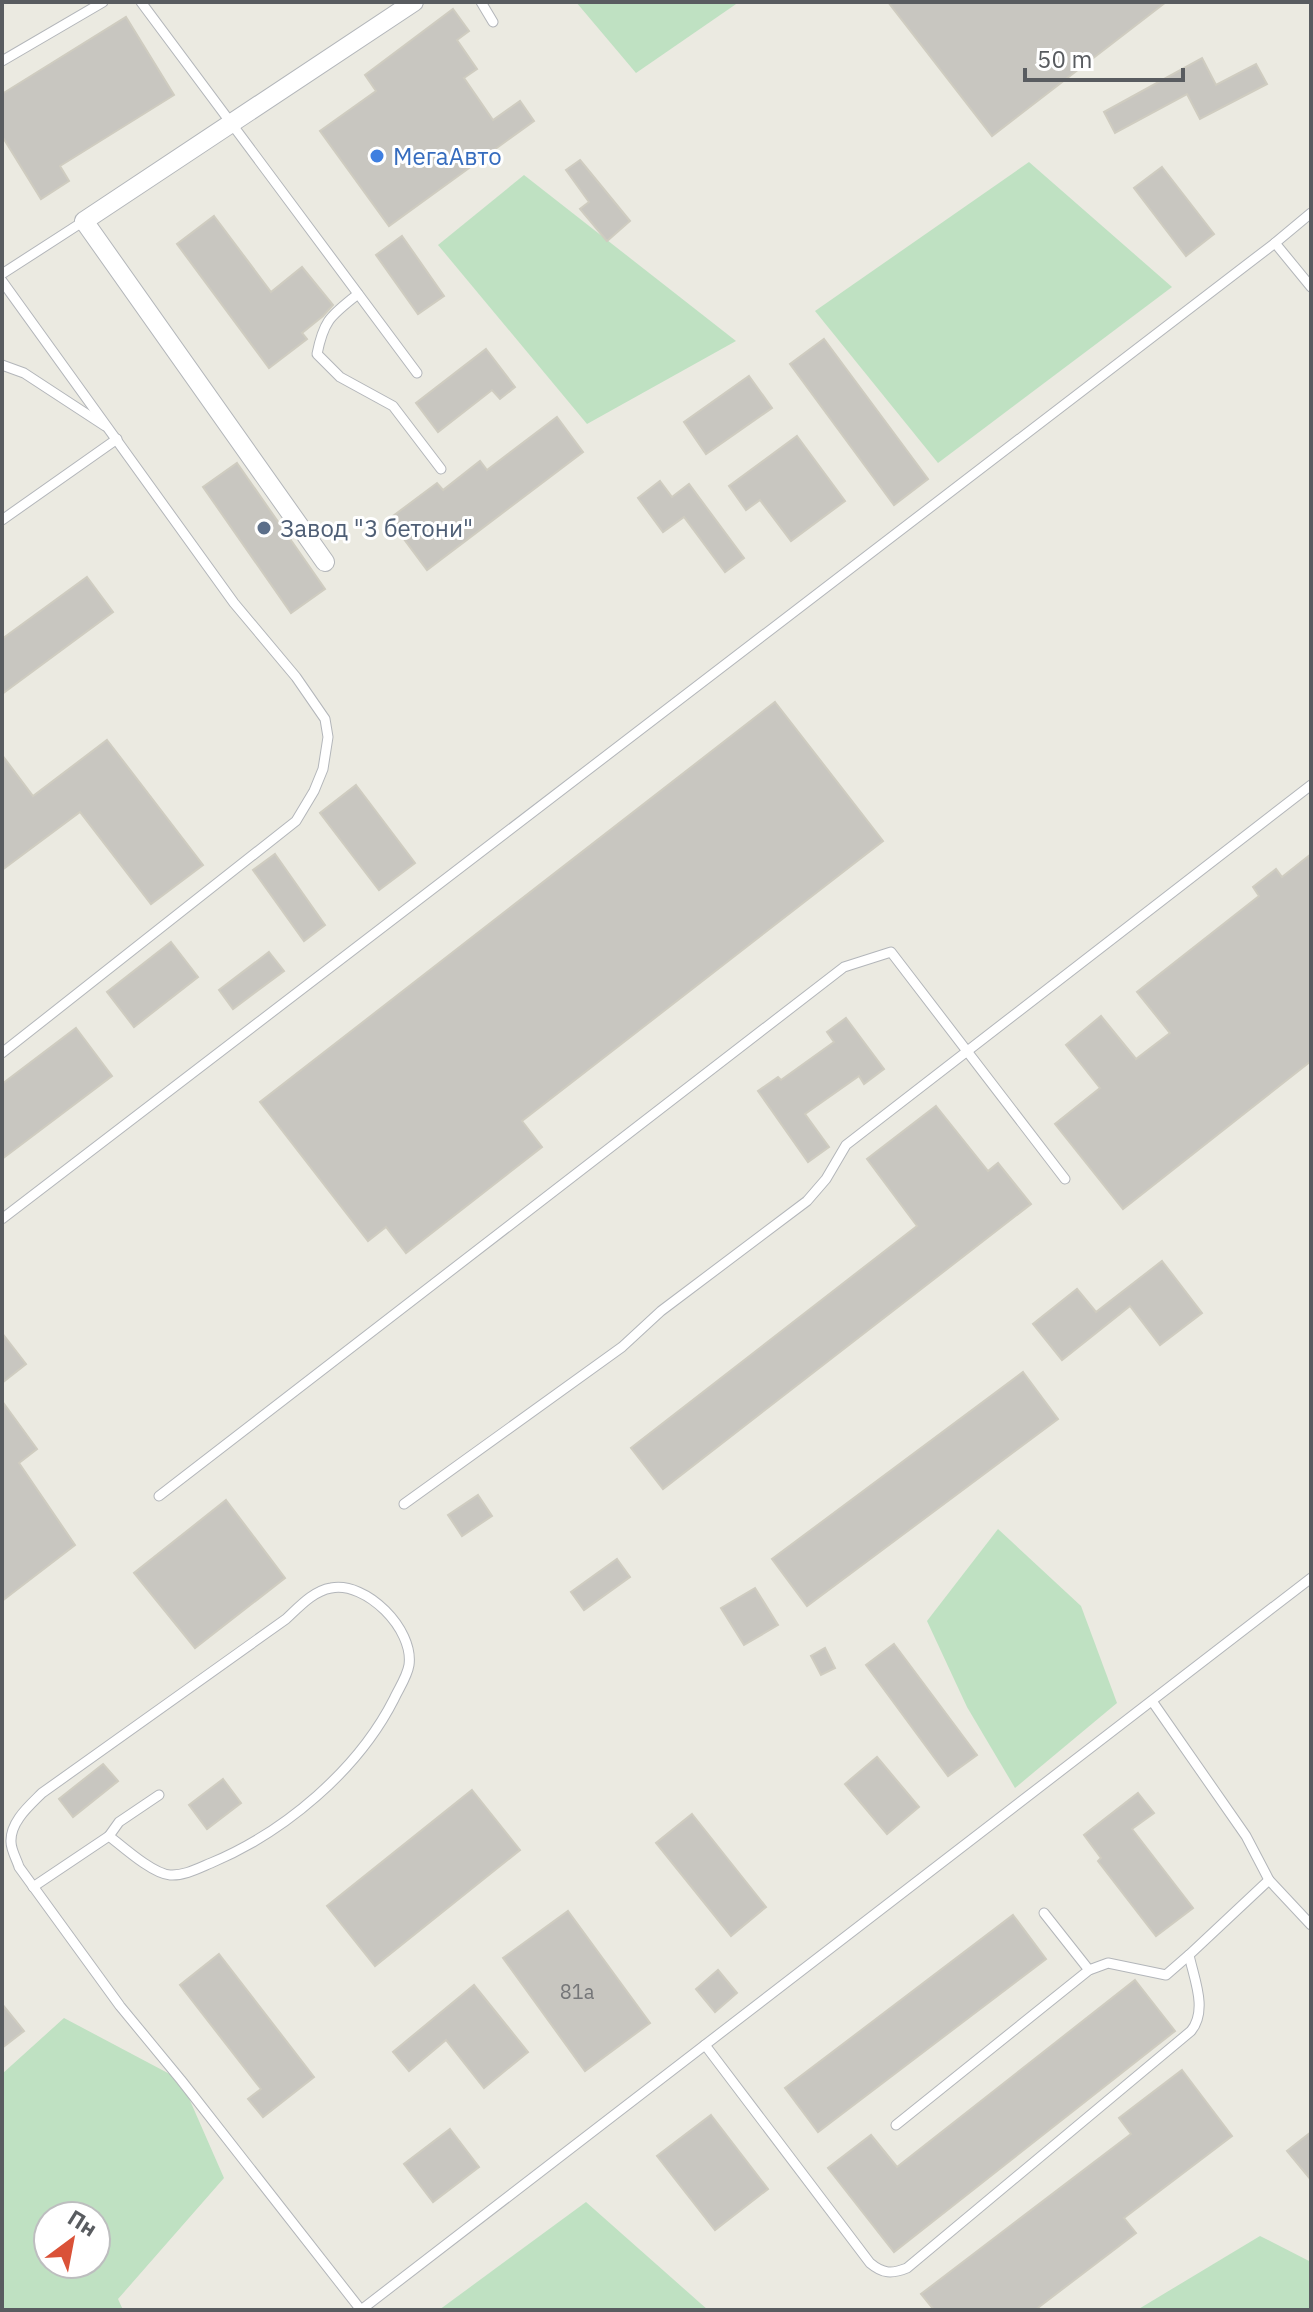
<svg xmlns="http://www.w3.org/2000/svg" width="1313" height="2312" viewBox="0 0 1313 2312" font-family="'IBM Plex Sans',sans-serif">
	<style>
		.green { fill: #bfe1c2; fill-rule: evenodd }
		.building { fill: #c8c6c0; stroke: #cfccc0; stroke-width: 2 }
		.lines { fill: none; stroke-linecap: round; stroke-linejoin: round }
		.service-casing { stroke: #b3b6ba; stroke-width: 11 }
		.minor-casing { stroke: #b3b6ba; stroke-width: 20 }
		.service { stroke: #fff; stroke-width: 9 }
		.minor { stroke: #fff; stroke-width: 18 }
		.shop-dot { fill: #3f7fe0; stroke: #fff; stroke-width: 3 }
		.service-dot { fill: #5c6f8a; stroke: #fff; stroke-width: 3 }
		.labels { text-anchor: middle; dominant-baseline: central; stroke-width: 6; stroke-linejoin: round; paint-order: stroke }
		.number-label { font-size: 20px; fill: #757678 }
		.shop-label { font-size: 24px; fill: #366cbe; stroke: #fff; text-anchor: start }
		.service-label { font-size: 24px; fill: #4e5e75; stroke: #fff; text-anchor: start }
	</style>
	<rect width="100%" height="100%" fill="#ebeae1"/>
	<g class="green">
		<polygon points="576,2 739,2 636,73"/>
		<polygon points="1029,162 1172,287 938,463 815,311"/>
		<polygon points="524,175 736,341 587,424 438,245"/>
		<polygon points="998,1529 1081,1606 1117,1703 1015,1788 967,1707 927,1621"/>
		<path d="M 64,2018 L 181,2080 L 224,2178 L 118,2299 L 123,2310 L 2,2310 L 2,2074 ZM 48,2216 L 96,2216 L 96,2264 L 48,2264 Z"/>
		<polygon points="586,2202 708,2310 439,2310"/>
		<polygon points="1260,2236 1311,2262 1311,2310 1137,2310"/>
	</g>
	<g class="building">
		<polygon points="888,2 1166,2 992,136"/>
		<polygon points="453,9 469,31 457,40 477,69 464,78 493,120 520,101 534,121 389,226 320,131 376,91 365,75"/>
		<polygon points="126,17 174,95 60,166 69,181 41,199 2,136 2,94"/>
		<polygon points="1202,58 1216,85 1256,64 1267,84 1200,119 1187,94 1115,133 1104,112"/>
		<polygon points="580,160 630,221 607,241 580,209 589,202 566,170"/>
		<polygon points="1162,167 1214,234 1186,256 1134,188"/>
		<polygon points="214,216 271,292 302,267 333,305 323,316 302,333 307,339 269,368 177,244"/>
		<polygon points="402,236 444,296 418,314 376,255"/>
		<polygon points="824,339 928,479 894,505 790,364"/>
		<polygon points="486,349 515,387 500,399 492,390 438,432 416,403"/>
		<polygon points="749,376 772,408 706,454 684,422"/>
		<polygon points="557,417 583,452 427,570 389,519 437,483 443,490 480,461 487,470"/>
		<polygon points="797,436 845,501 791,541 760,500 746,510 729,486"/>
		<polygon points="237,463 325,589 291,613 203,487"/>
		<polygon points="660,481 672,497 689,484 744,558 725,572 684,517 663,532 638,498"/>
		<polygon points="87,577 113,612 2,694 2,639"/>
		<polygon points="775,702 883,841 522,1121 542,1147 406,1253 386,1227 368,1241 260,1102"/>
		<polygon points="107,740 203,865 151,904 80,812 2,870 2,755 33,796"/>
		<polygon points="356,785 415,863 379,890 320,813"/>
		<polygon points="275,854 325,925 304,941 253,870"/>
		<polygon points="1311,854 1311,1061 1123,1209 1055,1124 1100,1088 1066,1045 1101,1016 1136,1059 1170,1033 1137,992 1259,896 1253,887 1276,869 1282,877"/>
		<polygon points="171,942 198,977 134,1027 107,992"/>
		<polygon points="269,952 284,971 233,1009 219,990"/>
		<polygon points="846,1018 884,1069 864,1084 859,1076 805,1114 829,1147 808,1162 758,1091 778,1077 781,1080 834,1042 827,1032"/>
		<polygon points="76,1028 112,1076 2,1159 2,1084"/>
		<polygon points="936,1106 988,1171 998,1163 1031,1204 663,1489 631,1448 917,1226 867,1159"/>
		<polygon points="1162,1261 1202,1313 1160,1345 1130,1306 1062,1360 1033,1324 1077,1289 1096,1312"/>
		<polygon points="2,1333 26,1364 2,1383"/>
		<polygon points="1023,1372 1058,1419 807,1606 772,1559"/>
		<polygon points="2,1401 37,1449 19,1463 75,1545 2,1601"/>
		<polygon points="478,1495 492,1516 462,1536 448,1515"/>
		<polygon points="226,1500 285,1578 195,1648 134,1573"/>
		<polygon points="617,1559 630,1577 584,1610 571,1592"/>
		<polygon points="755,1588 778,1625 744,1645 721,1608"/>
		<polygon points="894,1644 977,1755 948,1776 866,1665"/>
		<polygon points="825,1648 835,1668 821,1675 811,1656"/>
		<polygon points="877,1757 919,1807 887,1834 845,1784"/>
		<polygon points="103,1764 118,1781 73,1817 59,1799"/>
		<polygon points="223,1779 241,1803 207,1829 189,1805"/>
		<polygon points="472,1790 520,1850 375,1966 327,1906"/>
		<polygon points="1138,1793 1154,1813 1132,1829 1193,1908 1156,1936 1098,1861 1101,1858 1084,1835"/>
		<polygon points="692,1814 766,1907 731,1936 656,1843"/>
		<polygon points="568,1911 650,2023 585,2071 503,1958"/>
		<polygon points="1013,1915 1046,1959 818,2132 785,2088"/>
		<polygon points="219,1954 314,2077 263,2117 248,2099 261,2089 180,1985"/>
		<polygon points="718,1970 737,1993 715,2012 696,1989"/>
		<polygon points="1135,1980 1175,2031 894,2252 828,2168 871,2135 897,2167"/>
		<polygon points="474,1985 528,2052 484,2088 446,2040 409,2071 393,2052"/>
		<polygon points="2,2004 24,2031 2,2048"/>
		<polygon points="1182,2070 1232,2136 1124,2218 1136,2233 1035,2310 934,2310 921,2294 1131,2134 1119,2118"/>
		<polygon points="711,2115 768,2189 715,2230 657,2156"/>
		<polygon points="450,2129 479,2167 433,2202 404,2164"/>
		<polygon points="1311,2132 1311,2180 1287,2151"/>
	</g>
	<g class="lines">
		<g class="service-casing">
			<g id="service">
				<polyline points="141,2 417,373"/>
				<polyline points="481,2 493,22"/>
				<polyline points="2,61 103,2"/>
				<polyline points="1275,243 1311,287"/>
				<polyline points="2,274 84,221"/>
				<polyline points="2,281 234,603 296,677 325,719 328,737 323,769 314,791 296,821 2,1053"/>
				<path d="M 358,294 C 331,316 324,319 317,354 L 340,377 L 393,406 L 441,469"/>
				<polyline points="2,365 24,373 105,426"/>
				<polyline points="2,520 117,439"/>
				<polyline points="2,1219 1275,243 1311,213"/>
				<polyline points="159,1496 844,967 891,952 1065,1179"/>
				<polyline points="404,1504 622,1347 661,1311 807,1201 826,1179 846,1145 1311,785"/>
				<polyline points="1152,1701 1246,1836 1269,1880 1311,1925"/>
				<path d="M 159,1795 L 119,1822 L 109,1836 C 123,1847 153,1874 170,1875 C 184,1876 199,1868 211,1863 C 285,1832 358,1770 394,1699 C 399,1688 407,1677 409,1665 C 414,1629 366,1581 331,1588 C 313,1591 299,1607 286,1619 L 42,1793 C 29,1806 10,1822 11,1842 C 11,1850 17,1860 19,1867 L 120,2006 L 181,2080 L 361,2310"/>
				<polyline points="33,1887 109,1836"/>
				<polyline points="1044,1913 1089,1970"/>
				<path d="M 705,2045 L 870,2263 C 883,2274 892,2274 907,2268 L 1191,2031 C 1208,2010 1194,1979 1189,1955 L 1269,1880"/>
				<polyline points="896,2125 1089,1970 1108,1963 1166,1975 1189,1955"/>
				<polyline points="361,2310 1311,1578"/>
			</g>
		</g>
		<g class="minor-casing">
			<polyline id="minor" points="325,562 84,221 414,2"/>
		</g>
		<use href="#service" class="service"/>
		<use href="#minor" class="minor"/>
	</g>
	<circle class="shop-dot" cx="377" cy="156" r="8"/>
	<circle class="service-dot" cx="264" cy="528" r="8"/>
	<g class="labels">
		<g class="number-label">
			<text x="577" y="1991">81а</text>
		</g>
		<g class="shop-label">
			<text x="393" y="156">МегаАвто</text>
		</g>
		<g class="service-label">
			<text x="280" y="528">Завод "3 бетони"</text>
		</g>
	</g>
	<rect width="1313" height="2312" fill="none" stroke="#595c60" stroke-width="8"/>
	<g transform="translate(72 2240) rotate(32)"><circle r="38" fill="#ffffff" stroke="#bdbebf" stroke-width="2"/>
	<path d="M0-6L14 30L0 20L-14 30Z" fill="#da5238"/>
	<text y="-12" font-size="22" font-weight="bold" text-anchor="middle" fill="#595c60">Пн</text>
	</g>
	<path d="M1025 68v12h158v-12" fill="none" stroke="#595c60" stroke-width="4"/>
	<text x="1037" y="68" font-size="24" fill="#595c60" stroke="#ffffff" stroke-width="6" paint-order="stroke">50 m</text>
</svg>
